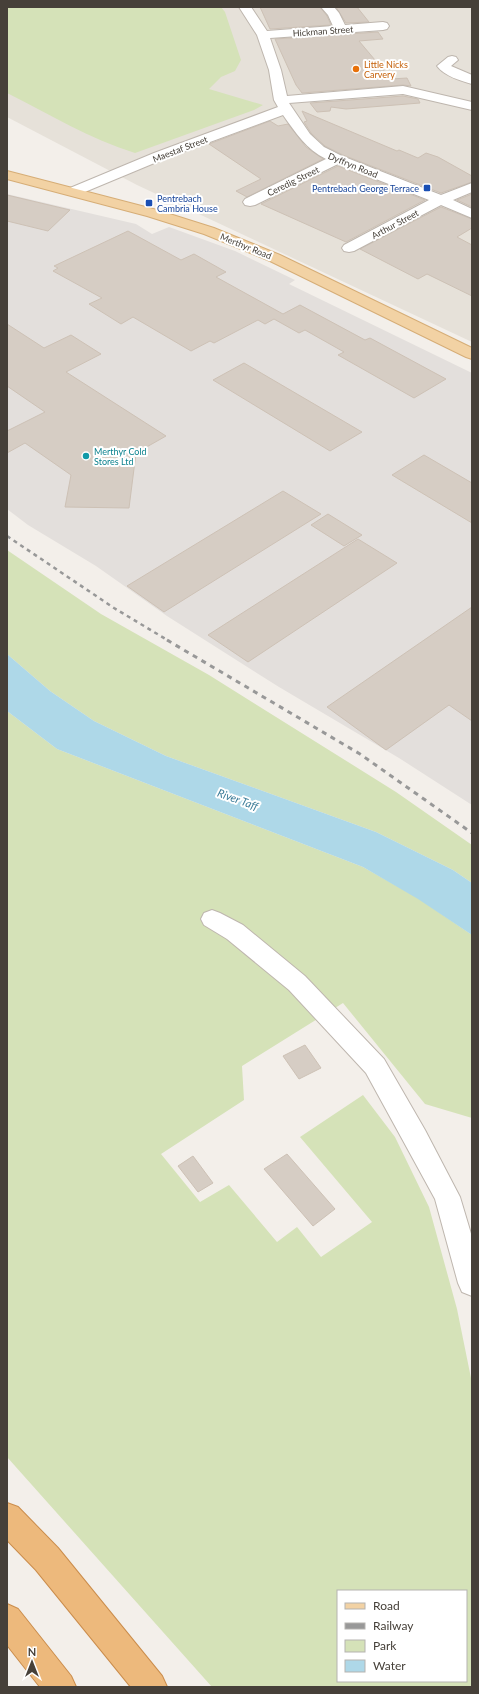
<svg xmlns="http://www.w3.org/2000/svg" width="479" height="1694" viewBox="0 0 479 1694" font-family="Lato,sans-serif">
	<style>
		.residential { fill: #e6e1d9 }
		.industrial { fill: #e3dfdc }
		.green { fill: #d5e2b8; fill-rule: evenodd }
		.water { fill: #aed8e8 }
		.building { fill: #d6cdc4; stroke: #cdc1b5 }
		.lines { fill: none; stroke-linecap: round; stroke-linejoin: round }
		.minor-casing { stroke: #beb6ae; stroke-width: 2 }
		.major-casing { stroke: #d6ad76; stroke-width: 2 }
		.highway-casing { stroke: #cb8d4c; stroke-width: 2 }
		.minor { fill: #fff; fill-rule: evenodd }
		.major { fill: #f2d2a4; fill-rule: evenodd }
		.highway { fill: #edb97c; fill-rule: evenodd }
		.rail-far1 { stroke: #989898; stroke-width: 2.5; stroke-dasharray: 4 4; stroke-linecap: butt }
		.rail { stroke: #989898; stroke-width: 3; stroke-dasharray: 5 5; stroke-linecap: butt }
		.food-dot { fill: #e8710a; stroke: #fff; stroke-width: 1.5 }
		.transit-dot { fill: #1a4fb4; stroke: #fff; stroke-width: 1.5 }
		.culture-dot { fill: #0f9aa8; stroke: #fff; stroke-width: 1.5 }
		.labels { text-anchor: middle; dominant-baseline: central; stroke-width: 4; stroke-linejoin: round; paint-order: stroke }
		.far-street-label { font-size: 9px; fill: #464039; stroke: #fff }
		.far-food-label { font-size: 9px; fill: #c56008; stroke: #fff; text-anchor: start }
		.far-transit-label { font-size: 9px; fill: #164399; stroke: #fff; text-anchor: end }
		.far-culture-label { font-size: 9px; fill: #0d838f; stroke: #fff; text-anchor: start }
		.water-label { font-size: 11px; font-style: italic; fill: #3a7b97; stroke: #fff }
	</style>
	<rect width="100%" height="100%" fill="#f3efea"/>
	<polygon class="residential" points="7,7 472,7 472,342 137,185 7,117"/>
	<polygon class="industrial" points="7,194 136,224 152,234 169,227 235,251 295,280 289,284 472,373 472,805 399,758 279,687 167,616 96,566 28,525 7,509"/>
	<g class="green">
		<path d="M 7,7 L 221,7 L 225,12 L 241,60 L 235,71 L 221,77 L 209,89 L 263,105 L 254,110 L 135,153 C 90,139 49,114 7,93 Z"/>
		<polygon points="7,550 101,614 209,675 396,792 472,845 472,883 453,870 376,832 166,756 94,721 50,691 7,654"/>
		<path d="M 7,711 L 57,749 L 363,867 L 418,898 L 472,935 L 472,1118 L 425,1104 L 343,1003 L 242,1066 L 244,1100 L 161,1154 L 200,1202 L 229,1185 L 277,1242 L 297,1227 L 321,1257 L 372,1222 L 300,1137 L 363,1095 L 395,1137 L 429,1207 L 457,1309 L 472,1383 L 472,1687 L 212,1687 L 7,1457 ZM 338,1591 L 466,1591 L 466,1681 L 338,1681 Z"/>
	</g>
	<polygon class="water" points="7,654 50,691 94,721 166,756 376,832 453,870 472,883 472,935 418,899 363,867 57,749 7,711"/>
	<g class="building">
		<polygon points="260,7 320,7 327,16 331,25 270,29"/>
		<polygon points="336,7 357,7 369,22 346,23"/>
		<polygon points="378,32 383,39 359,41 391,79 407,78 411,86 403,85 302,93 296,85 275,39"/>
		<polygon points="403,96 418,99 420,103 346,109 331,107 330,111 317,112 310,103"/>
		<polygon points="302,111 397,151 399,150 418,158 426,153 438,157 472,176 472,182 441,193 343,155 325,146 311,133 304,122 307,121"/>
		<polygon points="270,121 278,126 288,124 306,147 323,159 247,197 236,191 261,179 209,144"/>
		<polygon points="338,166 425,200 346,242 261,204"/>
		<polygon points="472,194 472,207 457,200"/>
		<polygon points="7,195 70,210 48,231 7,221"/>
		<polygon points="441,207 472,219 472,228 457,237 472,245 472,296 427,274 418,279 360,249"/>
		<polygon points="128,231 181,260 194,254 226,272 216,277 283,314 300,305 365,340 370,338 446,379 414,398 338,355 344,352 305,330 299,333 274,319 265,324 258,320 214,343 210,341 191,351 133,317 121,324 89,304 102,298 53,271 58,268 54,266"/>
		<polygon points="7,324 44,348 71,335 101,354 66,372 166,436 136,453 129,508 65,507 71,475 25,443 7,453 7,431 45,412 7,386"/>
		<polygon points="244,363 362,432 330,451 213,380"/>
		<polygon points="424,455 472,483 472,523 392,475"/>
		<polygon points="283,491 321,514 164,612 127,586"/>
		<polygon points="328,514 362,535 344,546 311,525"/>
		<polygon points="358,539 397,563 248,662 208,635"/>
		<polygon points="472,607 472,721 449,705 386,750 327,707"/>
		<polygon points="305,1045 321,1068 299,1079 283,1056"/>
		<polygon points="287,1154 335,1209 313,1226 264,1169"/>
		<polygon points="193,1156 213,1183 198,1192 178,1166"/>
	</g>
	<g class="lines">
		<g class="minor-casing">
			<g id="minor">
				<path d="M 239,7 L 251,7 L 267,31 L 333,26 L 328,15 L 321,7 L 334,7 L 339,13 L 345,25 L 383,22 L 387,23 L 389,26 L 387,29 L 383,30 L 270,38 L 281,70 L 287,96 L 403,86 L 472,102 L 472,110 L 403,94 L 289,103 L 310,134 L 324,147 L 342,156 L 441,195 L 472,183 L 472,192 L 453,200 L 472,209 L 472,218 L 441,205 L 354,251 L 349,252 L 344,251 L 342,248 L 344,245 L 429,200 L 338,164 L 255,205 L 250,206 L 245,205 L 243,202 L 245,199 L 326,159 C 306,149 296,133 283,115 L 164,159 L 80,194 L 75,195 L 70,194 L 68,191 L 70,188 L 154,153 L 278,107 L 274,100 L 269,70 L 257,35 Z"/>
				<path d="M 452,56 L 456,57 L 458,60 L 451,66 L 472,75 L 472,84 C 461,81 444,76 437,66 L 448,57 Z"/>
				<polygon points="212,910 220,913 243,925 305,976 384,1059 425,1130 460,1197 472,1237 472,1296 462,1292 458,1283 435,1199 366,1073 289,990 227,939 204,925 201,919 204,913"/>
			</g>
		</g>
		<g class="major-casing">
			<polygon id="major" points="7,171 157,210 214,228 280,255 472,348 472,359 466,357 270,261 204,234 147,216 7,179"/>
		</g>
		<g class="highway-casing">
			<g id="highway">
				<polygon points="7,1503 18,1507 58,1548 162,1676 167,1687 131,1687 36,1570 7,1540"/>
				<polygon points="7,1604 18,1609 71,1676 76,1687 40,1687 7,1645"/>
			</g>
		</g>
		<use href="#minor" class="minor"/>
		<use href="#major" class="major"/>
		<use href="#highway" class="highway"/>
		<polyline class="rail-far1" points="7,536 114,608 169,641"/>
		<polyline class="rail" points="167,640 360,754 472,833"/>
	</g>
	<circle class="food-dot" cx="356" cy="69" r="4"/>
	<g class="transit-dot">
		<rect x="423" y="184" width="8" height="8" rx="2"/>
		<rect x="145" y="199" width="8" height="8" rx="2"/>
	</g>
	<circle class="culture-dot" cx="86" cy="456" r="4"/>
	<g class="labels">
		<g class="far-street-label">
			<text transform="translate(323 31) rotate(-4)">Hickman Street</text>
			<text transform="translate(180 149) rotate(-21)">Maestaf Street</text>
			<text transform="translate(353 165) rotate(22)">Dyffryn Road</text>
			<text transform="translate(293 181) rotate(-26)">Ceredig Street</text>
			<text transform="translate(395 224) rotate(-28)">Arthur Street</text>
			<text transform="translate(246 246) rotate(22)">Merthyr Road</text>
		</g>
		<g class="far-food-label">
			<text x="364" y="64">Little Nicks<tspan x="364" dy="10">Carvery</tspan></text>
		</g>
		<g class="far-transit-label">
			<text x="419" y="188">Pentrebach George Terrace</text>
			<text x="157" y="198" text-anchor="start">Pentrebach<tspan x="157" dy="10">Cambria House</tspan></text>
		</g>
		<g class="far-culture-label">
			<text x="94" y="451">Merthyr Cold<tspan x="94" dy="10">Stores Ltd</tspan></text>
		</g>
		<g class="water-label">
			<text transform="translate(238 799) rotate(20)">River Taff</text>
		</g>
	</g>
	<rect width="479" height="1694" fill="none" stroke="#464039" stroke-width="16"/>
	<rect x="337" y="1590" width="130" height="92" fill="#ffffff" stroke="#b5b3b0"/>
	<rect x="345" y="1603" width="20" height="6" fill="#f2d2a4" stroke="#b5b3b0"/>
	<text x="373" y="1610" font-size="12" fill="#464039">Road</text>
	<rect x="345" y="1623" width="20" height="6" fill="#989898" stroke="#b5b3b0"/>
	<text x="373" y="1630" font-size="12" fill="#464039">Railway</text>
	<rect x="345" y="1640" width="20" height="12" fill="#d5e2b8" stroke="#b5b3b0"/>
	<text x="373" y="1650" font-size="12" fill="#464039">Park</text>
	<rect x="345" y="1660" width="20" height="12" fill="#aed8e8" stroke="#b5b3b0"/>
	<text x="373" y="1670" font-size="12" fill="#464039">Water</text>
	<g transform="translate(32 1662)" stroke="#ffffff" stroke-width="3" paint-order="stroke">
	<path d="M0-3L7 15L0 10L-7 15Z" fill="#464039"/>
	<text y="-6" font-size="11" font-weight="bold" text-anchor="middle" fill="#464039">N</text>
	</g>
</svg>
